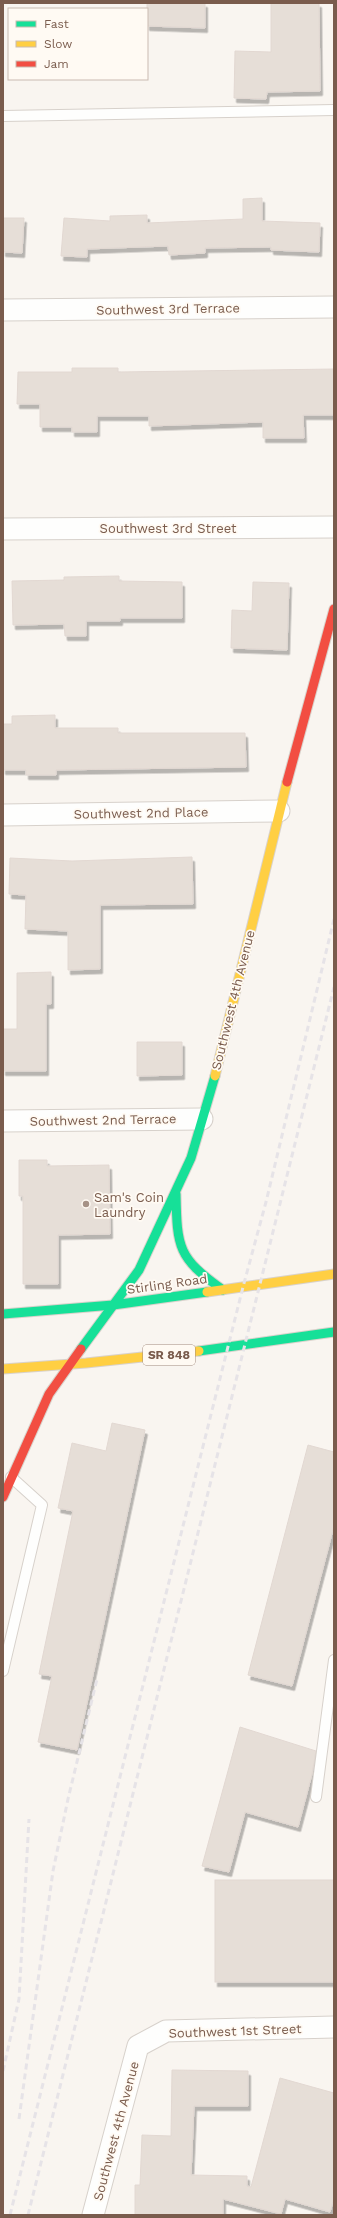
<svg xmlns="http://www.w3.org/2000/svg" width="337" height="2218" viewBox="0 0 337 2218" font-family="'Work Sans',sans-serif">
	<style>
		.building { fill: #e6ded7; stroke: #e2d8d2; filter: url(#shadow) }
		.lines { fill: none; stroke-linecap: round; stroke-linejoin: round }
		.lane-casing { stroke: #d7d1cb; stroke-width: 12 }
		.street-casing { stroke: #d7d1cb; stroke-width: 23 }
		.fast-casing { stroke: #d9d2cb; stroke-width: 11 }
		.slow-casing { stroke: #d9d2cb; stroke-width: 11 }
		.jam-casing { stroke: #d9d2cb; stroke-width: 11 }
		.lane { stroke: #fefefd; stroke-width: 10 }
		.street { stroke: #fefefd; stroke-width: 21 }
		.fast { stroke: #16e098; stroke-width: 9 }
		.slow { stroke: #ffcf43; stroke-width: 9 }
		.jam { stroke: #f24e42; stroke-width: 9 }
		.rail { stroke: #e6e3e7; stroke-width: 3; stroke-dasharray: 6 4; stroke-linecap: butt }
		.poi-dot { fill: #a69286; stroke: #fffaf3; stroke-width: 1.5 }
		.labels { text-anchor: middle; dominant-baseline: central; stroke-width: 3.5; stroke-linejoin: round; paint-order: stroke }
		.shield { fill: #fffaf3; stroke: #a28b7f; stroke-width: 1 }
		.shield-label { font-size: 12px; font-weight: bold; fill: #7a5c4d }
		.street-label { font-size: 13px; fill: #7a5c4d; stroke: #fffaf3 }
		.poi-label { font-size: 13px; fill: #7a5c4d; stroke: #fffaf3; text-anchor: start }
	</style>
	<defs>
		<filter id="shadow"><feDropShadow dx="2.5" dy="4.5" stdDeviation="0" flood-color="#0004"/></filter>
	</defs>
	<rect width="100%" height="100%" fill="#f9f5f0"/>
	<g class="building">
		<polygon points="147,3 205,3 205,28 147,26"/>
		<polygon points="271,3 319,3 320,91 267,92 266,99 234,98 235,51 271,52"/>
		<polygon points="262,198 262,221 320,223 319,252 271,250 271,247 205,248 205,253 169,255 168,246 87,249 87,257 61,256 64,218 110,221 110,216 147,215 147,223 243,219 243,199"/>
		<polygon points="3,218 24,218 22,253 3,252"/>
		<polygon points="72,368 118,368 118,372 334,369 334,415 303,415 304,438 263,438 263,422 149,426 149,416 97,416 97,432 72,432 72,427 40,427 40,404 17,404 18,372 72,372"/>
		<polygon points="119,576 119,581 182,582 182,618 120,618 120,621 86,621 86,636 65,636 64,624 13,625 12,581 64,580 64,577"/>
		<polygon points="253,582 289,583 287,650 231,648 232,610 252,611"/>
		<polygon points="55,715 55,728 118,728 118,733 245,733 246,767 56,770 56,775 26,775 26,770 3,770 3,724 12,724 12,716"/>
		<polygon points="192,857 193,904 100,905 100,969 68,970 68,931 25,929 26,895 9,894 10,858 72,861"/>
		<polygon points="51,972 51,1004 46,1004 46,1071 3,1071 3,1029 17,1029 17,973"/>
		<polygon points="137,1042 182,1042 182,1075 137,1076"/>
		<polygon points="19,1160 47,1160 47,1166 109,1165 110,1234 58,1235 58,1284 23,1284 23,1196 19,1196"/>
		<polygon points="112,1423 145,1430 77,1750 38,1742 52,1676 39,1674 73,1511 58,1508 72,1443 106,1451"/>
		<polygon points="308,1445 334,1452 334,1526 292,1686 248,1675"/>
		<polygon points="240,1727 316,1751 312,1774 298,1827 245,1812 229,1872 202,1866"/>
		<rect x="215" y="1880" width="119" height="102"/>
		<polygon points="172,2070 248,2071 248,2106 194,2106 191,2175 247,2176 247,2186 251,2187 280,2078 334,2093 334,2198 330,2212 285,2199 281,2214 223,2199 223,2215 135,2215 135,2185 140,2185 142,2135 171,2136"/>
	</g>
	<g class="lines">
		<g class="lane-casing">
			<g id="lane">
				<polyline points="3,116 334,110"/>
				<polyline points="3,1671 42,1505 11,1477"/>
				<polyline points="316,1797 334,1660"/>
			</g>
		</g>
		<g class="street-casing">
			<g id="street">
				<polyline points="3,310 334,307"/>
				<polyline points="3,529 334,527"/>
				<polyline points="3,815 279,811"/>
				<polyline points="3,1121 202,1119"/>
				<polyline points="93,2215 138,2046 166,2031 334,2027"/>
			</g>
		</g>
		<g class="fast-casing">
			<g id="fast">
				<path d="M 176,1194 C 177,1248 178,1258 223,1290"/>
				<polyline points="3,1314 113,1305 207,1292"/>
				<polyline points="81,1349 139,1270 191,1158 215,1076"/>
				<polyline points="199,1351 334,1332"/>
			</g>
		</g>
		<g class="slow-casing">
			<g id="slow">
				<polyline points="215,1076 287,782"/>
				<polyline points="207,1292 334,1274"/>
				<polyline points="3,1369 86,1363 199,1351"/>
			</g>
		</g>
		<g class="jam-casing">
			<g id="jam">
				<polyline points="287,782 334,609"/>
				<polyline points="3,1497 49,1394 81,1349"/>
			</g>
		</g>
		<use href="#lane" class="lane"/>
		<use href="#street" class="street"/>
		<use href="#fast" class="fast"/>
		<use href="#slow" class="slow"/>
		<use href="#jam" class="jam"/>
		<g class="rail">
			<polyline points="3,2071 19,1999 29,1819"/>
			<polyline points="19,2119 53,1871 68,1799 97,1679"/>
			<polyline points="10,2215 243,1287 266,1202 334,919"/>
			<polyline points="28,2215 334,987"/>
		</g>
	</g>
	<circle class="poi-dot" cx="86" cy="1204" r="4"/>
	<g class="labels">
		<rect class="shield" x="143" y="1345" width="52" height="20" rx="3"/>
		<g class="shield-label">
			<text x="169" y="1355">SR 848</text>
		</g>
		<g class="street-label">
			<text transform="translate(168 309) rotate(-1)">Southwest 3rd Terrace</text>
			<text x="168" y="528">Southwest 3rd Street</text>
			<text transform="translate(141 813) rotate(-1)">Southwest 2nd Place</text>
			<text transform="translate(233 1000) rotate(-76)">Southwest 4th Avenue</text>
			<text transform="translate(103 1120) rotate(-1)">Southwest 2nd Terrace</text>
			<text transform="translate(167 1284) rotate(-8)">Stirling Road</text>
			<text transform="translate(235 2031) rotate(-2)">Southwest 1st Street</text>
			<text transform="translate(116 2131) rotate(-75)">Southwest 4th Avenue</text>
		</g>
		<g class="poi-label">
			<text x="94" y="1197">Sam's Coin<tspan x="94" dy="15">Laundry</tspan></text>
		</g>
	</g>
	<rect width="337" height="2218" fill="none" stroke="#7a5c4d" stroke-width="8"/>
	<rect x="8" y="8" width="140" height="72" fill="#fffaf3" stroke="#cabbb1"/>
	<rect x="16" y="21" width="20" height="6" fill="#16e098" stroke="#cabbb1"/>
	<text x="44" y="28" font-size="12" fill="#7a5c4d">Fast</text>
	<rect x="16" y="41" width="20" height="6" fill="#ffcf43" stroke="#cabbb1"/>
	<text x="44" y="48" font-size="12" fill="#7a5c4d">Slow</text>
	<rect x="16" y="61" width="20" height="6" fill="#f24e42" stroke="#cabbb1"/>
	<text x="44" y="68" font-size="12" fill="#7a5c4d">Jam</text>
</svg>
